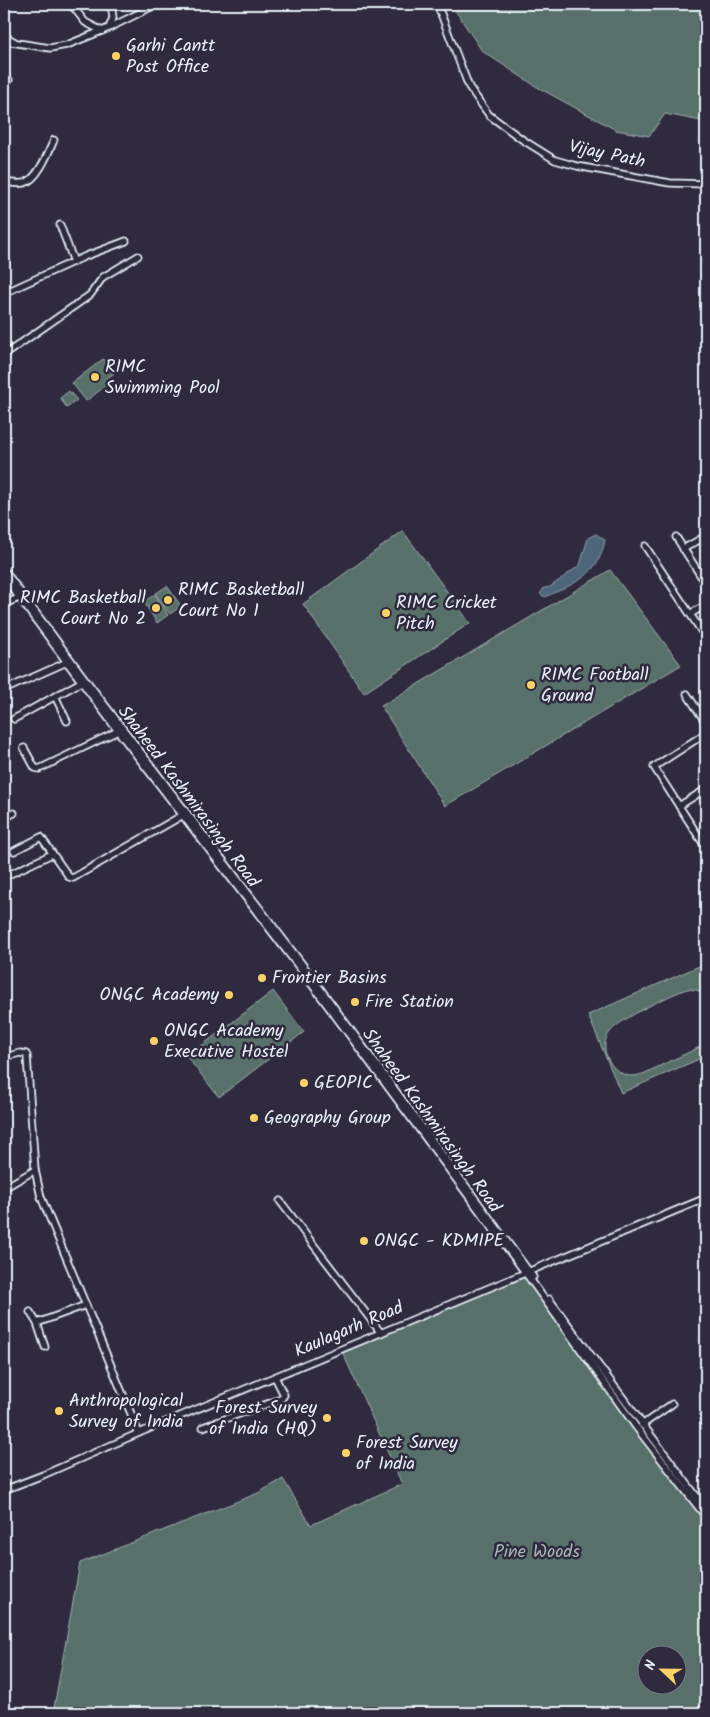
<svg xmlns="http://www.w3.org/2000/svg" width="710" height="1717" viewBox="0 0 710 1717" font-family="Kalam,sans-serif">
	<style>
		.green { fill: #596f6a; stroke: #a0b0b1; fill-rule: evenodd }
		.water { fill: #4e6679; stroke: #8c9eac }
		.lines { fill: none; stroke-linecap: round; stroke-linejoin: round }
		.minor-casing { stroke: #e8f1f8; stroke-width: 9 }
		.minor { stroke: #2f2a3d; stroke-width: 5.5 }
		.poi-dot { fill: #ffd166; stroke: #2f2a3d; stroke-width: 2 }
		.labels { text-anchor: middle; dominant-baseline: central; stroke-width: 5; stroke-linejoin: round; paint-order: stroke }
		.poi-label { font-size: 18px; fill: #e8f1f8; stroke: #2f2a3d; text-anchor: start }
		.street-label { font-size: 18px; fill: #e8f1f8; stroke: #2f2a3d }
		.park-label { font-size: 18px; fill: #a8b6b8; stroke: #2f2a3d }
	</style>
	<rect width="100%" height="100%" fill="#2f2a3d"/>
	<filter id="ink" filterUnits="userSpaceOnUse"><feTurbulence type="fractalNoise" baseFrequency=".02" numOctaves="2"/><feDisplacementMap in="SourceGraphic" scale="10" xChannelSelector="R" yChannelSelector="G"/><feConvolveMatrix kernelMatrix="1 2 1 2 8 2 1 2 1" color-interpolation-filters="sRGB"/></filter>
	<g filter="url(#ink)">
		<g class="green">
			<polygon points="451,4 706,4 706,122 665,114 649,136 616,130 537,87 482,51"/>
			<polygon points="103,359 114,373 105,380 108,384 86,401 72,383"/>
			<polygon points="69,391 77,400 67,408 60,398"/>
			<polygon points="403,531 470,623 364,693 303,604"/>
			<polygon points="610,570 681,665 445,806 381,706"/>
			<polygon points="167,586 181,606 170,614 155,594"/>
			<polygon points="155,594 168,615 157,623 144,602"/>
			<path d="M 706,963 L 706,995 L 696,990 L 687,989 C 670,995 621,1018 610,1032 C 598,1046 609,1070 626,1075 C 633,1077 639,1075 645,1073 L 706,1044 L 706,1056 L 621,1093 L 588,1015 Z"/>
			<polygon points="273,991 304,1032 219,1097 187,1057"/>
			<path d="M 524,1274 L 633,1429 L 706,1521 L 706,1713 L 53,1713 L 80,1563 L 256,1494 L 283,1479 L 311,1525 L 402,1484 L 341,1349 ZM 648,1654 L 678,1654 L 678,1684 L 648,1684 Z"/>
		</g>
		<path class="water" d="M 596,534 L 605,540 C 599,576 575,583 545,597 L 540,594 L 544,588 L 550,587 L 580,565 L 588,538 Z"/>
		<g class="lines">
			<g class="minor-casing">
				<g id="minor">
					<polyline points="71,4 85,22 102,31"/>
					<polyline points="436,4 441,14 469,87 489,115 523,140 555,160 577,166 670,183 706,184"/>
					<polyline points="109,28 113,18 111,4"/>
					<polyline points="4,36 15,42"/>
					<polyline points="4,43 11,42 50,48 67,45 109,28 157,4"/>
					<polyline points="4,79 9,80"/>
					<path d="M 4,182 C 10,183 18,184 24,183 C 38,180 49,151 54,140"/>
					<polyline points="4,204 5,205"/>
					<polyline points="60,225 74,262"/>
					<polyline points="4,285 11,290 86,256 126,241"/>
					<polyline points="4,355 90,295 103,277 138,256"/>
					<polyline points="676,537 706,584"/>
					<polyline points="645,546 690,614"/>
					<polyline points="683,549 706,536"/>
					<polyline points="4,570 82,675 305,968 533,1277"/>
					<polyline points="4,577 118,731 302,971 530,1279 636,1427 706,1517"/>
					<polyline points="4,604 19,598"/>
					<polyline points="706,605 690,614 706,638"/>
					<polyline points="4,690 67,662"/>
					<polyline points="687,694 706,723"/>
					<polyline points="55,696 67,721"/>
					<polyline points="14,719 81,682"/>
					<polyline points="706,733 654,767 706,848"/>
					<polyline points="24,748 35,768 39,769 118,731"/>
					<polyline points="4,797 5,800"/>
					<polyline points="679,806 706,789"/>
					<polyline points="4,818 14,813"/>
					<polyline points="14,851 41,837 69,877 73,878 183,815"/>
					<polyline points="4,877 52,854"/>
					<polyline points="4,1057 20,1053 26,1054 27,1056 35,1170 41,1197 139,1433"/>
					<polyline points="4,1188 35,1170"/>
					<polyline points="280,1201 381,1333"/>
					<polyline points="549,1299 706,1509"/>
					<polyline points="30,1312 37,1323 45,1347"/>
					<polyline points="37,1323 86,1305"/>
					<polyline points="642,1425 672,1404"/>
					<polyline points="203,1427 281,1399 284,1395 275,1377"/>
					<polyline points="4,1490 43,1475 139,1433 706,1198"/>
				</g>
			</g>
			<use href="#minor" class="minor"/>
		</g>
	</g>
	<g class="poi-dot">
		<circle cx="116" cy="56" r="5"/>
		<circle cx="95" cy="377" r="5"/>
		<circle cx="168" cy="600" r="5"/>
		<circle cx="156" cy="608" r="5"/>
		<circle cx="386" cy="613" r="5"/>
		<circle cx="531" cy="685" r="5"/>
		<circle cx="262" cy="978" r="5"/>
		<circle cx="229" cy="995" r="5"/>
		<circle cx="355" cy="1002" r="5"/>
		<circle cx="154" cy="1041" r="5"/>
		<circle cx="304" cy="1083" r="5"/>
		<circle cx="254" cy="1118" r="5"/>
		<circle cx="364" cy="1241" r="5"/>
		<circle cx="59" cy="1411" r="5"/>
		<circle cx="327" cy="1418" r="5"/>
		<circle cx="346" cy="1453" r="5"/>
	</g>
	<g class="labels">
		<g class="poi-label">
			<text x="126" y="46">Garhi Cantt<tspan x="126" dy="21">Post Office</tspan></text>
			<text x="105" y="367">RIMC<tspan x="105" dy="21">Swimming Pool</tspan></text>
			<text x="178" y="590">RIMC Basketball<tspan x="178" dy="21">Court No 1</tspan></text>
			<text x="146" y="598" text-anchor="end">RIMC Basketball<tspan x="146" dy="21">Court No 2</tspan></text>
			<text x="396" y="603">RIMC Cricket<tspan x="396" dy="21">Pitch</tspan></text>
			<text x="541" y="675">RIMC Football<tspan x="541" dy="21">Ground</tspan></text>
			<text x="272" y="978">Frontier Basins</text>
			<text x="219" y="995" text-anchor="end">ONGC Academy</text>
			<text x="365" y="1002">Fire Station</text>
			<text x="164" y="1031">ONGC Academy<tspan x="164" dy="21">Executive Hostel</tspan></text>
			<text x="314" y="1083">GEOPIC</text>
			<text x="264" y="1118">Geography Group</text>
			<text x="374" y="1241">ONGC - KDMIPE</text>
			<text x="69" y="1401">Anthropological<tspan x="69" dy="21">Survey of India</tspan></text>
			<text x="317" y="1408" text-anchor="end">Forest Survey<tspan x="317" dy="21">of India (HQ)</tspan></text>
			<text x="356" y="1443">Forest Survey<tspan x="356" dy="21">of India</tspan></text>
		</g>
		<g class="street-label">
			<text transform="translate(607 155) rotate(12)">Vijay Path</text>
			<text transform="translate(188 797) rotate(53)">Shaheed Kashmirasingh Road</text>
			<text transform="translate(431 1121) rotate(54)">Shaheed Kashmirasingh Road</text>
			<text transform="translate(349 1330) rotate(-23)">Kaulagarh Road</text>
		</g>
		<g class="park-label">
			<text x="537" y="1552">Pine Woods</text>
		</g>
	</g>
	<rect width="710" height="1717" fill="none" stroke="#2f2a3d" stroke-width="20"/>
	<rect x="10" y="10" width="690" height="1697" fill="none" stroke="#e8f1f8" stroke-width="2" filter="url(#ink)"/>
	<g transform="translate(662 1670) rotate(292)"><circle r="24" fill="#2f2a3d" stroke="#797a88"/>
	<path d="M0-4L9 19L0 12L-9 19Z" fill="#ffd166"/>
	<text y="-8" font-size="14" font-weight="bold" text-anchor="middle" fill="#e8f1f8">N</text>
	</g>
</svg>
